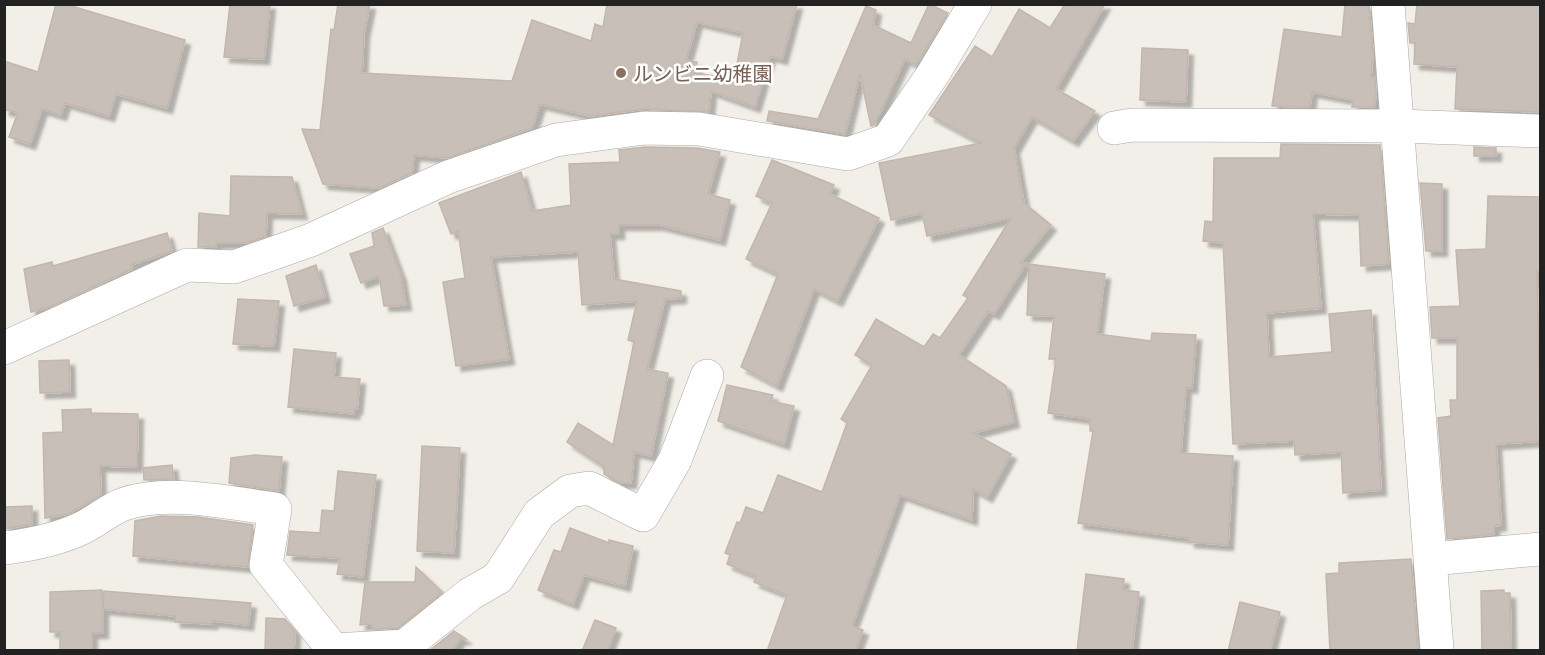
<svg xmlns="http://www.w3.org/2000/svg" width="1545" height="655" viewBox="0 0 1545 655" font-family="'IBM Plex Sans','Noto Sans JP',sans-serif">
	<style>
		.building { fill: #c7bfb8; stroke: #c4b6ab; stroke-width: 1.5; fill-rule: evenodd; filter: url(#shadow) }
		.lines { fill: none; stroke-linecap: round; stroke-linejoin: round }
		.minor-casing { stroke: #a9a9a9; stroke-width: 34 }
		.minor { stroke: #fff; stroke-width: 33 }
		.education-dot { fill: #8d6e63; stroke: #fff; stroke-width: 2 }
		.labels { text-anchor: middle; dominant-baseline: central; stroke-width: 5; stroke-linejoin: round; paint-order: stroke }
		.education-label { font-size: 20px; fill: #785e54; stroke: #fff; text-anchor: start }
	</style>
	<defs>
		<filter id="shadow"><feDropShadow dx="5.5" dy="5.5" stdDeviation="1.5" flood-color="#0004"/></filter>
	</defs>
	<rect width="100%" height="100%" fill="#f2efe9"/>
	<g class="building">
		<polygon points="56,4 65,4 185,40 167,108 116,94 109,116 65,103 61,115 42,109 30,144 9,137 18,112 4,110 4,61 38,72"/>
		<polygon points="230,4 270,4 264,59 224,57"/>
		<path d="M 338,4 L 370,4 L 364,33 L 362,73 L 512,81 L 532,20 L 591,41 L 595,24 L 603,27 L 607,4 L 797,4 L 782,59 L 770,56 L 755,107 L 711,91 L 709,112 L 644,109 L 590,116 L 540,104 L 532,128 L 447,158 L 414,155 L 412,173 L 379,188 L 323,184 L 302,129 L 320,130 L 331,29 L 334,30 ZM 697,22 L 743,33 L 734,79 L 695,73 L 697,62 L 686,60 Z"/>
		<polygon points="929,4 948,13 916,65 905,59 874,125 871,126 860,74 845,134 767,121 769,111 818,119 866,6 876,10 873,25 911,43"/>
		<polygon points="1065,4 1105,4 1056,89 1095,111 1073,141 1032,117 1014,148 1024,203 1051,225 1020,263 1026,263 994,314 988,311 959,355 1006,386 1014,422 973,433 1011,454 987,497 973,489 972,520 900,495 852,626 863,630 855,651 767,651 787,595 754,582 756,576 727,564 730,555 725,553 737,522 740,523 746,507 763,513 778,475 822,492 847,423 841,419 872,365 855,355 876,319 924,347 933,334 940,338 968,298 963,295 1011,218 927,236 922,213 891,220 879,163 981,143 929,115 975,46 992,57 1019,9 1050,28"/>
		<polygon points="1345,4 1369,4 1373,53 1371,77 1375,78 1376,96 1374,107 1352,107 1353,100 1312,92 1310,107 1272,106 1284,29 1342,37"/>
		<polygon points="1417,4 1540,4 1540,112 1455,109 1457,67 1414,64 1415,43 1410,43 1408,23 1415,24"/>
		<polygon points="1142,48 1188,50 1186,102 1140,100"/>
		<polygon points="1281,144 1380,145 1389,264 1361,266 1359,215 1313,214 1321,308 1267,313 1269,357 1332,352 1329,314 1371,310 1381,490 1343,493 1341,452 1295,455 1294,441 1233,444 1223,243 1203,241 1205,221 1213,222 1214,158 1280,158"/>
		<polygon points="645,147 697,148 720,152 708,194 730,200 720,240 659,225 619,225 619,234 610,234 614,279 681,291 681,298 665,299 647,369 668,373 651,456 634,452 631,483 620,483 604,474 604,467 567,442 578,423 613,445 634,342 628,340 637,301 582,305 578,252 491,257 509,359 456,366 443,282 465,278 458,231 451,234 439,203 521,172 532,211 571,205 569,164 620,162 619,150"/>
		<polygon points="1474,147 1496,148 1496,156 1474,156"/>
		<polygon points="772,160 834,185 830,194 879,218 837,301 814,289 777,386 741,367 778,274 746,259 772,203 756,196"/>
		<polygon points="231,176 292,177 302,214 267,213 266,236 247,243 216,243 216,247 198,247 199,213 230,216"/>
		<polygon points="1420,183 1442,184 1442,251 1426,251"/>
		<polygon points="1488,196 1540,197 1540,271 1537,271 1540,441 1496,444 1501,525 1494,526 1494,534 1447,539 1438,418 1451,416 1450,400 1457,400 1457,338 1432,338 1430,307 1460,306 1456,250 1486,249"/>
		<polygon points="383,228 401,276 406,305 384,306 379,276 361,283 350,254 374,246 372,233"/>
		<polygon points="167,233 172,251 131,265 132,269 52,306 31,312 24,269 52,262 53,266"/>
		<polygon points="1029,264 1105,274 1097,334 1151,341 1152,333 1196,335 1192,388 1186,387 1181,453 1233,456 1228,545 1189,542 1189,538 1078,523 1093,431 1090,431 1090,419 1048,413 1056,359 1049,359 1054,316 1027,315"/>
		<polygon points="316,265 325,297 294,306 286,276"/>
		<polygon points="238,299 279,301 274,346 233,344"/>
		<polygon points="294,349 336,353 334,377 360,379 357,409 354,409 354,414 288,407"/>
		<polygon points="69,360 70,392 40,393 39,361"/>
		<polygon points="727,385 773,395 771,401 794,406 784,444 718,421"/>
		<polygon points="91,409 91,413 138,414 137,467 100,466 101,495 68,514 45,518 43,433 63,432 62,410"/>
		<polygon points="422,446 460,448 454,553 417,551"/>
		<polygon points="255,455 282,457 279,491 229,483 231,458"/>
		<polygon points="172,465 174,479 144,480 143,468"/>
		<polygon points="338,471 376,475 363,577 337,574 340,558 287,555 290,531 320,533 322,510 334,511"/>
		<polygon points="32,506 32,524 4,529 4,507"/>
		<polygon points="161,516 198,517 253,525 248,567 133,556 135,521"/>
		<polygon points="570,528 609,543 609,540 633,546 625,586 584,575 573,604 538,590 554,550 561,552"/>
		<polygon points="1411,559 1418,651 1330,651 1326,574 1339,573 1339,563"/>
		<polygon points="416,567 442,592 398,628 372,629 372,624 360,625 365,582 415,582"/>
		<polygon points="1086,574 1124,579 1123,590 1139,592 1132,651 1077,651"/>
		<polygon points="102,590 103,608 104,591 251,603 248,625 213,621 212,624 175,622 175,616 103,609 103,633 92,633 92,651 60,651 60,632 50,632 50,592"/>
		<polygon points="1504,590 1504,593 1510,593 1511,651 1482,651 1481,591"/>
		<polygon points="1240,602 1280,612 1270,651 1228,651"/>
		<polygon points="266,618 285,619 295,631 294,651 265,651"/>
		<polygon points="595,620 616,628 607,651 582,651"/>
		<polygon points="454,631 466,639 460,639 452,651 429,651"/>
	</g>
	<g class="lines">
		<g class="minor-casing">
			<g id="minor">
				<polyline points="1388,4 1437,650"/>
				<polyline points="1114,128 1132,125 1398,126 1540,131"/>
				<polyline points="4,348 187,265 234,267 311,240 448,177 556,140 644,128 699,129 848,154 888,140 933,74 975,4"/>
				<path d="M 4,548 C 30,545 62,538 84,527 C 98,520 110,509 124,504 C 169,489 230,503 275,509 L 266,565 L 333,649"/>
				<polyline points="1432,559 1540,549"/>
				<polyline points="333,650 405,646 470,594 498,578 539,514 570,491 589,488 643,515 675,460 707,376"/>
			</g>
		</g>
		<use href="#minor" class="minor"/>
	</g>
	<circle class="education-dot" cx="621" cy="73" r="6"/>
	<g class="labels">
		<g class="education-label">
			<text x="633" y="73">ルンビニ幼稚園</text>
		</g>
	</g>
	<rect width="1545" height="655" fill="none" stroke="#222222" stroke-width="12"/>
</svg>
